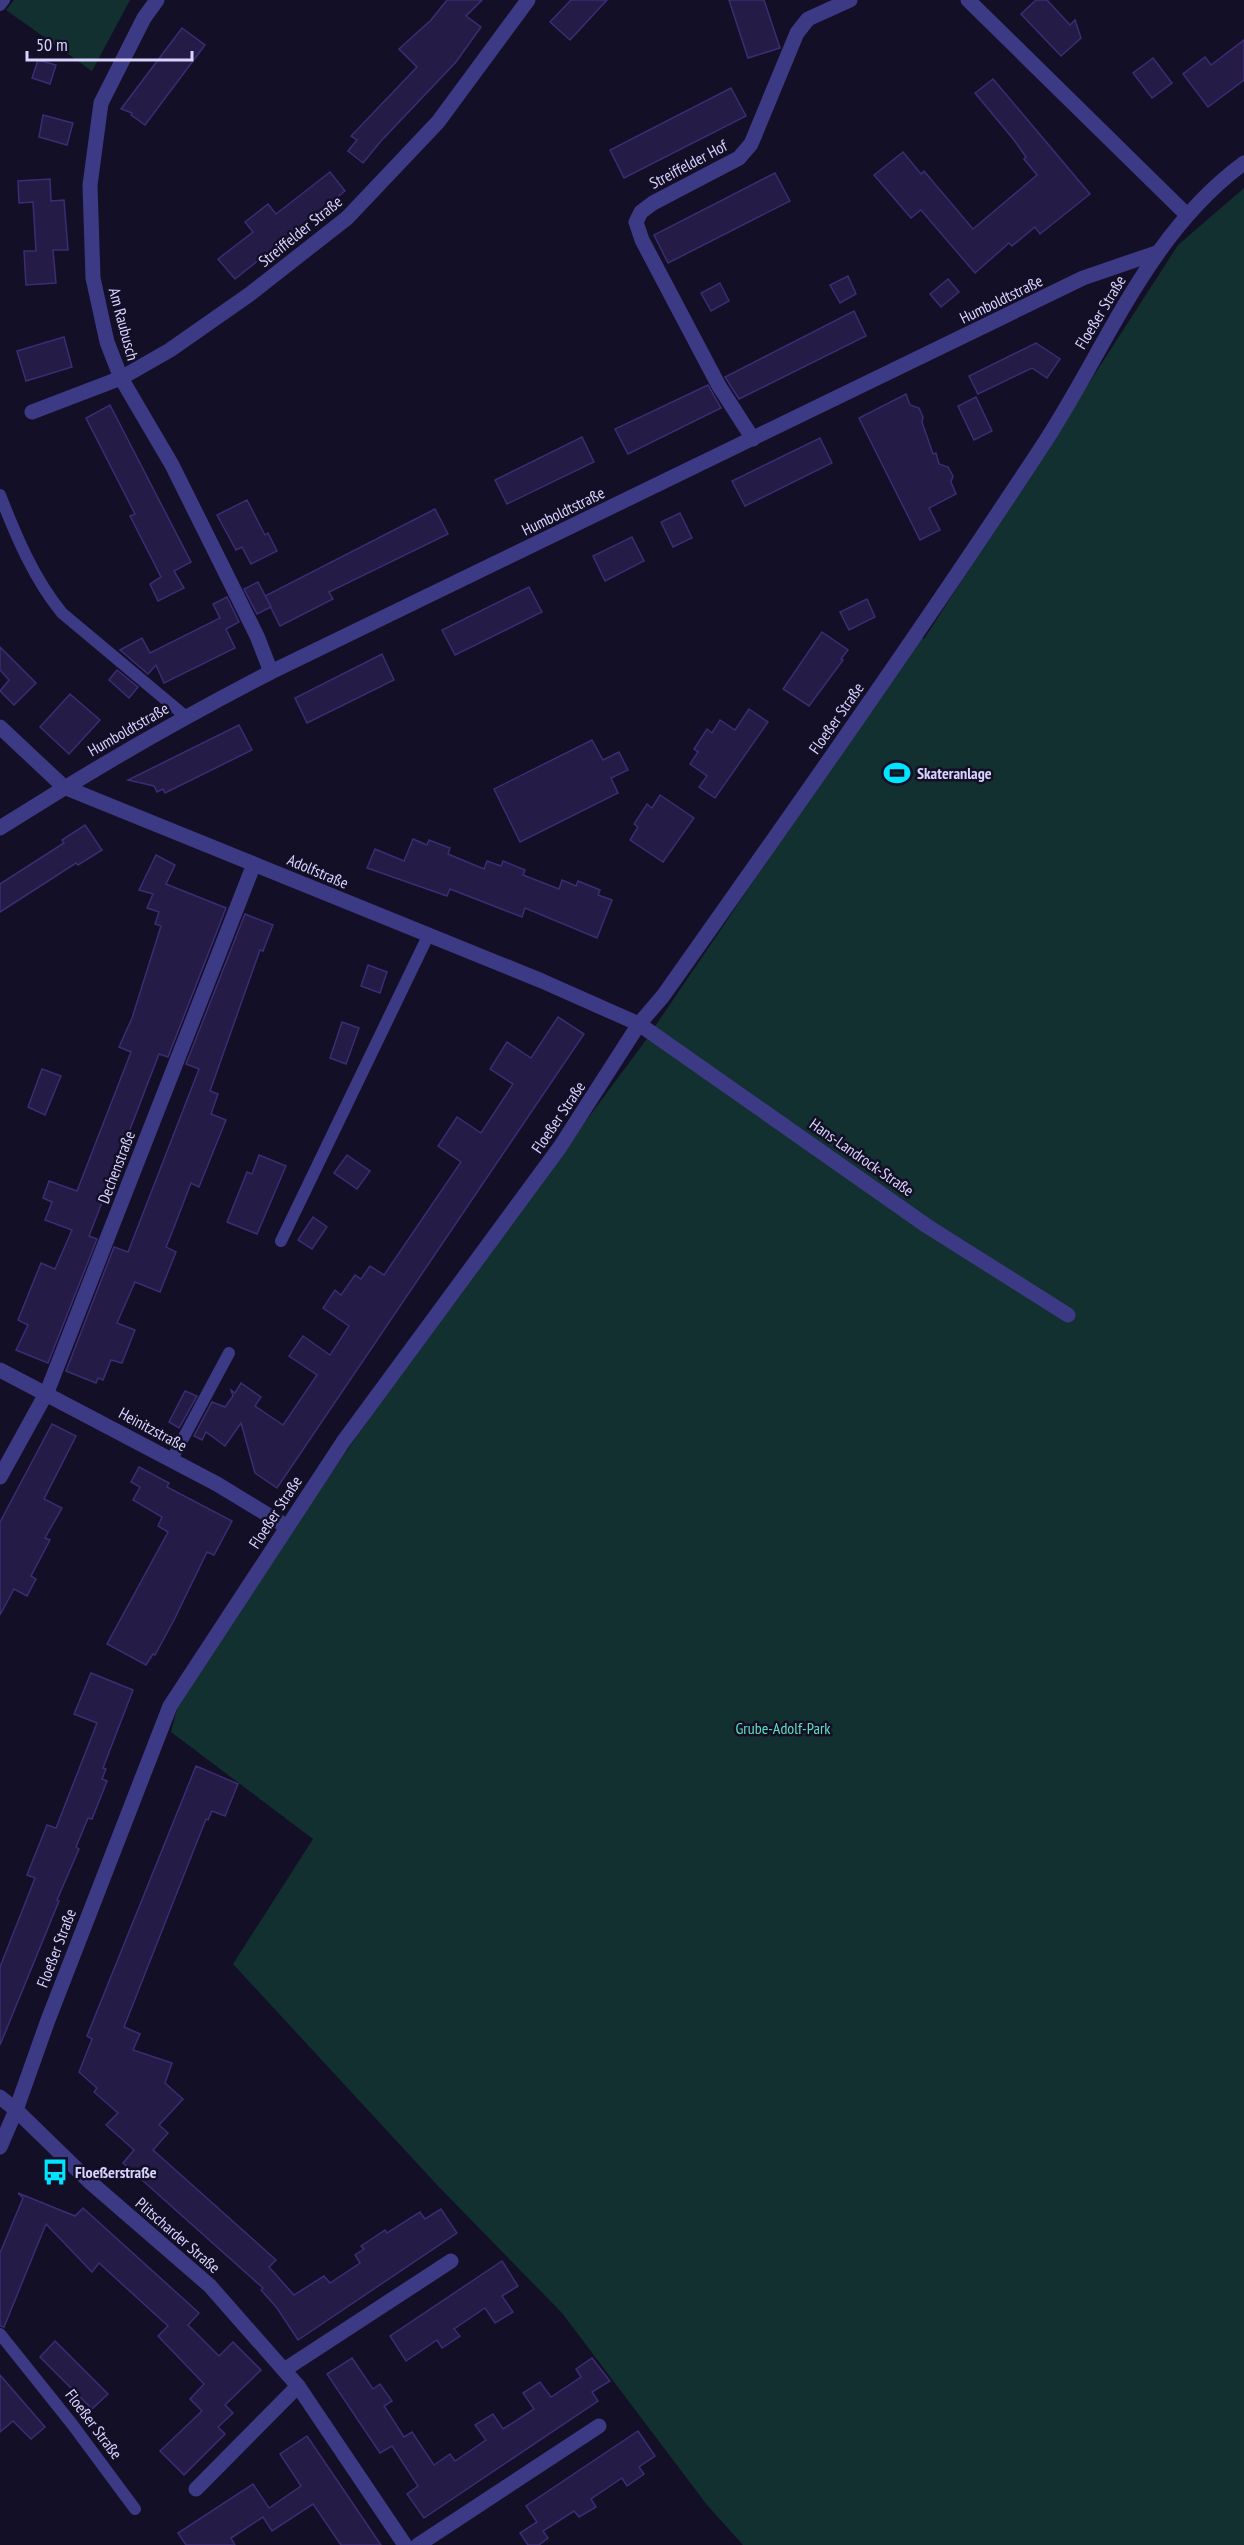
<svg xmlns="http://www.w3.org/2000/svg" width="1244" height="2545" viewBox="0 0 1244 2545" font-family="'PT Sans Narrow',sans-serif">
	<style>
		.green { fill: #12302f }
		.building { fill: #241b47; stroke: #3b2d73; stroke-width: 1.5 }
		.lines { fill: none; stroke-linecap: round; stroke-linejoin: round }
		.service { stroke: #3d3a85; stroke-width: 12 }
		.minor { stroke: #3d3a85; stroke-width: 15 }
		.labels { text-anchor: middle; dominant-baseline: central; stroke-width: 5; stroke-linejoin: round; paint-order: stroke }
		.street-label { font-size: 16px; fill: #d9d4ff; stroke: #130f26 }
		.poi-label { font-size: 16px; font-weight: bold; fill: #d9d4ff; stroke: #130f26; text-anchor: start }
		.park-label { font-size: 16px; fill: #5fe0c0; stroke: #130f26 }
	</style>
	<rect width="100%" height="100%" fill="#130f26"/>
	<g class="green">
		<polygon points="14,0 130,0 92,71 6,10"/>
		<polygon points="1244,188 1244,2545 743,2545 707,2505 562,2313 438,2186 233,1964 313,1839 171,1732 178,1705 279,1548 571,1129 582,1126 643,1044 920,636 924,639 1178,245"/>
	</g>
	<g class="building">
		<polygon points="447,0 482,0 466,16 481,27 456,62 381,141 363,163 348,151 357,140 351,136 417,67 399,49 431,20"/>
		<polygon points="571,0 607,0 570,40 550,22"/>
		<polygon points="729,0 764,0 780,48 748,58"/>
		<polygon points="1036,0 1047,0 1070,25 1075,20 1081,38 1061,56 1021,14"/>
		<polygon points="182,28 205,45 145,125 131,115 132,113 121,109"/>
		<polygon points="1244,40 1244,80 1208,107 1183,74 1205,57 1211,65"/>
		<polygon points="1153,58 1172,83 1152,98 1133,73"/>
		<polygon points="38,60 56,65 50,84 32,78"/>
		<polygon points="993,79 1090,194 1040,234 1035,227 1012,246 1009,243 975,273 921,210 911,218 874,175 903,152 921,174 924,171 973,229 1037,175 1024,159 1026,157 1014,140 975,93"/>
		<polygon points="731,88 746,116 624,178 610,150"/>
		<polygon points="43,115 73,123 67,145 39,137"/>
		<polygon points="330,172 345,191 235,279 218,259 253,232 245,222 268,204 276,214"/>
		<polygon points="775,173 790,201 668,263 654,235"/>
		<polygon points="50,179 51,201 64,200 68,250 53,250 56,283 26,285 24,251 36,251 33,202 19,203 18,181"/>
		<polygon points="848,276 856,294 840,303 830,285"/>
		<polygon points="948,279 959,292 941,307 930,294"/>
		<polygon points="720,283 729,301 711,311 701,293"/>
		<polygon points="854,311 866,336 739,399 725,377"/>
		<polygon points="64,337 72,367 26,381 17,351"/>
		<polygon points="1036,343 1060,359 1047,378 1032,368 978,394 969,376"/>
		<polygon points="708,385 721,408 628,454 615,429"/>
		<polygon points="906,394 910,405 919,408 923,417 922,422 933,454 936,453 939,464 948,467 953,476 951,482 956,494 929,508 940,530 920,540 859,418"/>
		<polygon points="976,397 992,431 974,440 958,406"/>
		<polygon points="110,405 191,562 174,571 184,588 158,601 150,584 161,577 130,516 135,514 86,418"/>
		<polygon points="582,437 594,462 507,504 495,480"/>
		<polygon points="820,438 832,463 745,506 732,481"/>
		<polygon points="247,500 265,535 268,533 277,551 251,564 242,547 236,550 217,515"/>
		<polygon points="435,509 448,534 329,592 333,599 280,626 265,596"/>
		<polygon points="680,513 692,538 673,547 661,522"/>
		<polygon points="632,537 644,561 605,581 593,556"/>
		<polygon points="258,582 271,607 257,614 244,589"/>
		<polygon points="529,587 542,612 455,655 442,630"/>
		<polygon points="227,597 239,622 226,629 235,648 164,683 156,665 148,674 120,650 142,638 150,653 220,618 213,604"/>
		<polygon points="867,599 875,617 849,630 840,612"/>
		<polygon points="822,632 848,650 841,659 843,660 809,706 783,689"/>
		<polygon points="0,647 36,683 14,705 0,691 9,680 0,670"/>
		<polygon points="382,654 394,680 307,723 295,698"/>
		<polygon points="117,670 138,687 129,698 109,680"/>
		<polygon points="70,694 100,720 69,754 40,727"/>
		<polygon points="749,709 768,722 715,798 699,787 707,776 690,764 698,752 694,749 707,729 712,733 720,720 735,730"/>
		<polygon points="239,725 252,750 165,793 163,789 157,792 154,786 128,780"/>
		<polygon points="592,740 603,760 619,752 628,770 611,778 618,793 520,842 494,789"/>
		<polygon points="660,795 694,818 663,862 630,840 638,827 634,824 647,804 652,808"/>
		<polygon points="85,825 102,850 78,865 76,863 0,912 0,884 64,843 62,840"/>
		<polygon points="413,839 427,845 429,840 450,848 448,854 484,869 487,861 501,866 503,861 525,870 523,875 559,889 562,880 576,886 578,881 600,890 598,895 612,900 597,938 525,908 522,917 450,889 447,896 367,868 375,849 404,861"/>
		<polygon points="156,855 175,865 166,884 226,908 168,1057 159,1054 89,1236 97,1239 48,1363 16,1350 28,1325 18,1320 41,1263 55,1269 72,1230 45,1220 52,1202 43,1198 49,1181 77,1191 131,1052 119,1047 132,1018 161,926 155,924 159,912 147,908 153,894 139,890"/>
		<polygon points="245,914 273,925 263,951 260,950 210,1091 218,1094 211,1114 226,1120 199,1187 191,1183 173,1230 166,1247 176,1252 160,1292 135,1282 117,1323 135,1330 122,1363 111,1360 103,1380 98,1378 96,1383 66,1371 114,1247 128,1252 199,1069 186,1064"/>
		<polygon points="368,965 387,972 380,993 361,986"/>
		<polygon points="558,1017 584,1034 277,1488 255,1473 241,1423 225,1446 206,1432 202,1440 194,1436 212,1402 225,1407 233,1396 231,1390 235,1393 241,1383 261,1397 255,1406 283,1425 317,1375 289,1356 303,1336 330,1355 349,1326 323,1308 335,1290 341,1295 355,1275 361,1279 370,1266 384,1275 461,1162 438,1146 457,1117 481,1133 513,1084 490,1069 507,1042 531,1058"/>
		<polygon points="342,1022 359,1028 346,1064 330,1058"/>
		<polygon points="42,1069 61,1076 45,1115 28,1107"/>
		<polygon points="259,1155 286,1166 257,1234 227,1222 247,1172 252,1174"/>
		<polygon points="347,1155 370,1171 357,1189 334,1173"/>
		<polygon points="313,1217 327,1227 312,1249 298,1240"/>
		<polygon points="185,1391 197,1396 179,1428 169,1422"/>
		<polygon points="52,1424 76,1436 44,1499 62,1508 45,1538 50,1540 31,1576 36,1579 27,1596 14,1589 0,1615 0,1522"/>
		<polygon points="139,1467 169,1483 167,1487 232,1521 214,1555 207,1552 175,1618 155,1655 153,1654 146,1665 107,1644 168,1532 158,1526 162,1517 133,1500 140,1487 131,1482"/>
		<polygon points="91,1673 133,1690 103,1768 106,1769 102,1779 107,1781 92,1819 88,1818 76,1847 79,1849 57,1900 59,1901 0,2045 0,1967 35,1878 27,1875 47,1825 56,1828 97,1723 74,1714"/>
		<polygon points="196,1766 238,1784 225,1816 212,1811 208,1820 206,1819 124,2027 140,2034 133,2050 172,2063 165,2083 183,2099 159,2125 168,2133 153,2150 276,2260 269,2267 294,2295 324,2276 330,2283 360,2263 355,2255 364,2249 361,2246 385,2230 387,2233 420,2212 425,2219 441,2209 457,2233 298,2340 277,2308 261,2290 263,2288 123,2163 134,2150 106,2125 118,2113 94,2092 97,2088 79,2072 92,2039 87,2036"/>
		<polygon points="18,2193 75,2216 83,2208 199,2313 188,2325 219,2356 233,2342 261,2370 225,2405 233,2413 218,2427 225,2434 184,2475 160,2451 202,2411 190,2399 204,2384 158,2336 168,2326 99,2263 92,2272 46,2224 4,2327 0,2326 0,2253 23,2198"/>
		<polygon points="502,2261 518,2286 502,2296 513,2312 495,2323 485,2308 454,2329 460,2336 442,2348 437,2340 406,2361 390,2336"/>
		<polygon points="55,2341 108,2394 92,2409 40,2357"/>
		<polygon points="352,2358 373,2389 380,2384 392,2401 384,2406 404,2437 412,2432 434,2465 450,2454 455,2461 486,2440 475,2425 493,2414 503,2429 534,2409 523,2393 540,2382 551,2397 581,2377 576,2369 592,2358 610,2381 592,2392 598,2401 424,2518 407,2494 418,2486 392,2446 380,2453 327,2374"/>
		<polygon points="0,2375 45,2427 31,2439 13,2421 0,2432"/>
		<polygon points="638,2431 655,2456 639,2467 644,2474 627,2486 622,2478 591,2499 596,2507 579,2517 574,2511 543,2531 548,2538 539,2545 528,2545 520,2533 537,2522 526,2506"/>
		<polygon points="307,2436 381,2545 341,2545 313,2504 272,2531 263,2517 231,2538 235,2545 186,2545 178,2533 253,2484 269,2508 301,2486 280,2454"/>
	</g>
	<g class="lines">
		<g class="service">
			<polyline points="0,5 4,0"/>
			<path d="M 0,495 C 16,536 34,579 62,613 L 185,716"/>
			<polyline points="281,1241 428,936"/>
			<polyline points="172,1459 229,1353"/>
			<polyline points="0,2334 72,2424 135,2509"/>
		</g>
		<g class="minor">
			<polyline points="157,0 144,18 101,103 90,185 93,278 107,342 121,378 172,465 257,636 271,672"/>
			<polyline points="968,0 1186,214"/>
			<polyline points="32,412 121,378 170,350 250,294 347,218 438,122 528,0"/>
			<polyline points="753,439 719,386 642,240 636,222 641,212 653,203 739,158 751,144 797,33 808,19 850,0"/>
			<polyline points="0,727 64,787 542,981 639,1024 927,1226 1068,1315"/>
			<path d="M 0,828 C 88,772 178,720 271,672 L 1083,278 L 1156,253"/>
			<polyline points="0,1370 217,1484 286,1526"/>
			<polyline points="0,1477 47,1392 254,864"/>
			<polyline points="0,2097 16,2110 90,2182 210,2286 298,2386 405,2545"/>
			<path d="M 0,2147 L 16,2110 L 48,2020 L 170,1706 L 343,1442 L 560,1147 L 639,1024 L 663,996 C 791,815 919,634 1041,448 C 1106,350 1146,235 1244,163"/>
			<polyline points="284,2370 451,2261"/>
			<polyline points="196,2489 298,2386"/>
			<polyline points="418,2545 599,2426"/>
		</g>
	</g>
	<defs>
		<g id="stadium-bare" transform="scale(2.07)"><path d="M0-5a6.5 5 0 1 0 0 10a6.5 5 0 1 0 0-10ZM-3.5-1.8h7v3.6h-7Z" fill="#00e5ff" stroke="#130f26" stroke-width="2.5" paint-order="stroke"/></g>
		<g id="bus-bare" transform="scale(2.07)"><path d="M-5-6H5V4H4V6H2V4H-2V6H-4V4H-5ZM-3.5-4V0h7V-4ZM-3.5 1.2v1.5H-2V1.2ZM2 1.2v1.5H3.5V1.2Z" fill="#00e5ff" stroke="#130f26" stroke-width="2.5" paint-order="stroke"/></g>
	</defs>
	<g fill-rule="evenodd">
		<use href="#stadium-bare" x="897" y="773"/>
		<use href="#bus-bare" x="55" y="2172"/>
	</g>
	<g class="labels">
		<g class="street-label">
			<text transform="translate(688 164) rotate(-28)">Streiffelder Hof</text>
			<text transform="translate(300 231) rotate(-39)">Streiffelder Straße</text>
			<text transform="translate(1001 299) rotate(-26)">Humboldtstraße</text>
			<text transform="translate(1100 312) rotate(-59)">Floeßer Straße</text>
			<text transform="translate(124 324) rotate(75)">Am Raubusch</text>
			<text transform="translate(563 511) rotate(-26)">Humboldtstraße</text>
			<text transform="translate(836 718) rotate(-55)">Floeßer Straße</text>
			<text transform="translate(128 729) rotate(-30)">Humboldtstraße</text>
			<text transform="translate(318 871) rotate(23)">Adolfstraße</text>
			<text transform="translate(558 1117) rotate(-56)">Floeßer Straße</text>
			<text transform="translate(862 1157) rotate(35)">Hans-Landrock-Straße</text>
			<text transform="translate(116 1167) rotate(-69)">Dechenstraße</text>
			<text transform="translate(153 1429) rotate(28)">Heinitzstraße</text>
			<text transform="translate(275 1512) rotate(-57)">Floeßer Straße</text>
			<text transform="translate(56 1948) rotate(-69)">Floeßer Straße</text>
			<text transform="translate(178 2235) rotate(41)">Plitscharder Straße</text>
			<text transform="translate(94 2424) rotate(53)">Floeßer Straße</text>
		</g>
		<g class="poi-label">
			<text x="917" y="773">Skateranlage</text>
			<text x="75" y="2172">Floeßerstraße</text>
		</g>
		<g class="park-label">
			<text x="783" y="1728">Grube-Adolf-Park</text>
		</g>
	</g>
	<path d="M27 51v9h165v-9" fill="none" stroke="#d9d4ff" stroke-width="3"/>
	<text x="36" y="51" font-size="18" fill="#d9d4ff" stroke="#130f26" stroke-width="4.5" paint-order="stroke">50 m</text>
</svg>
